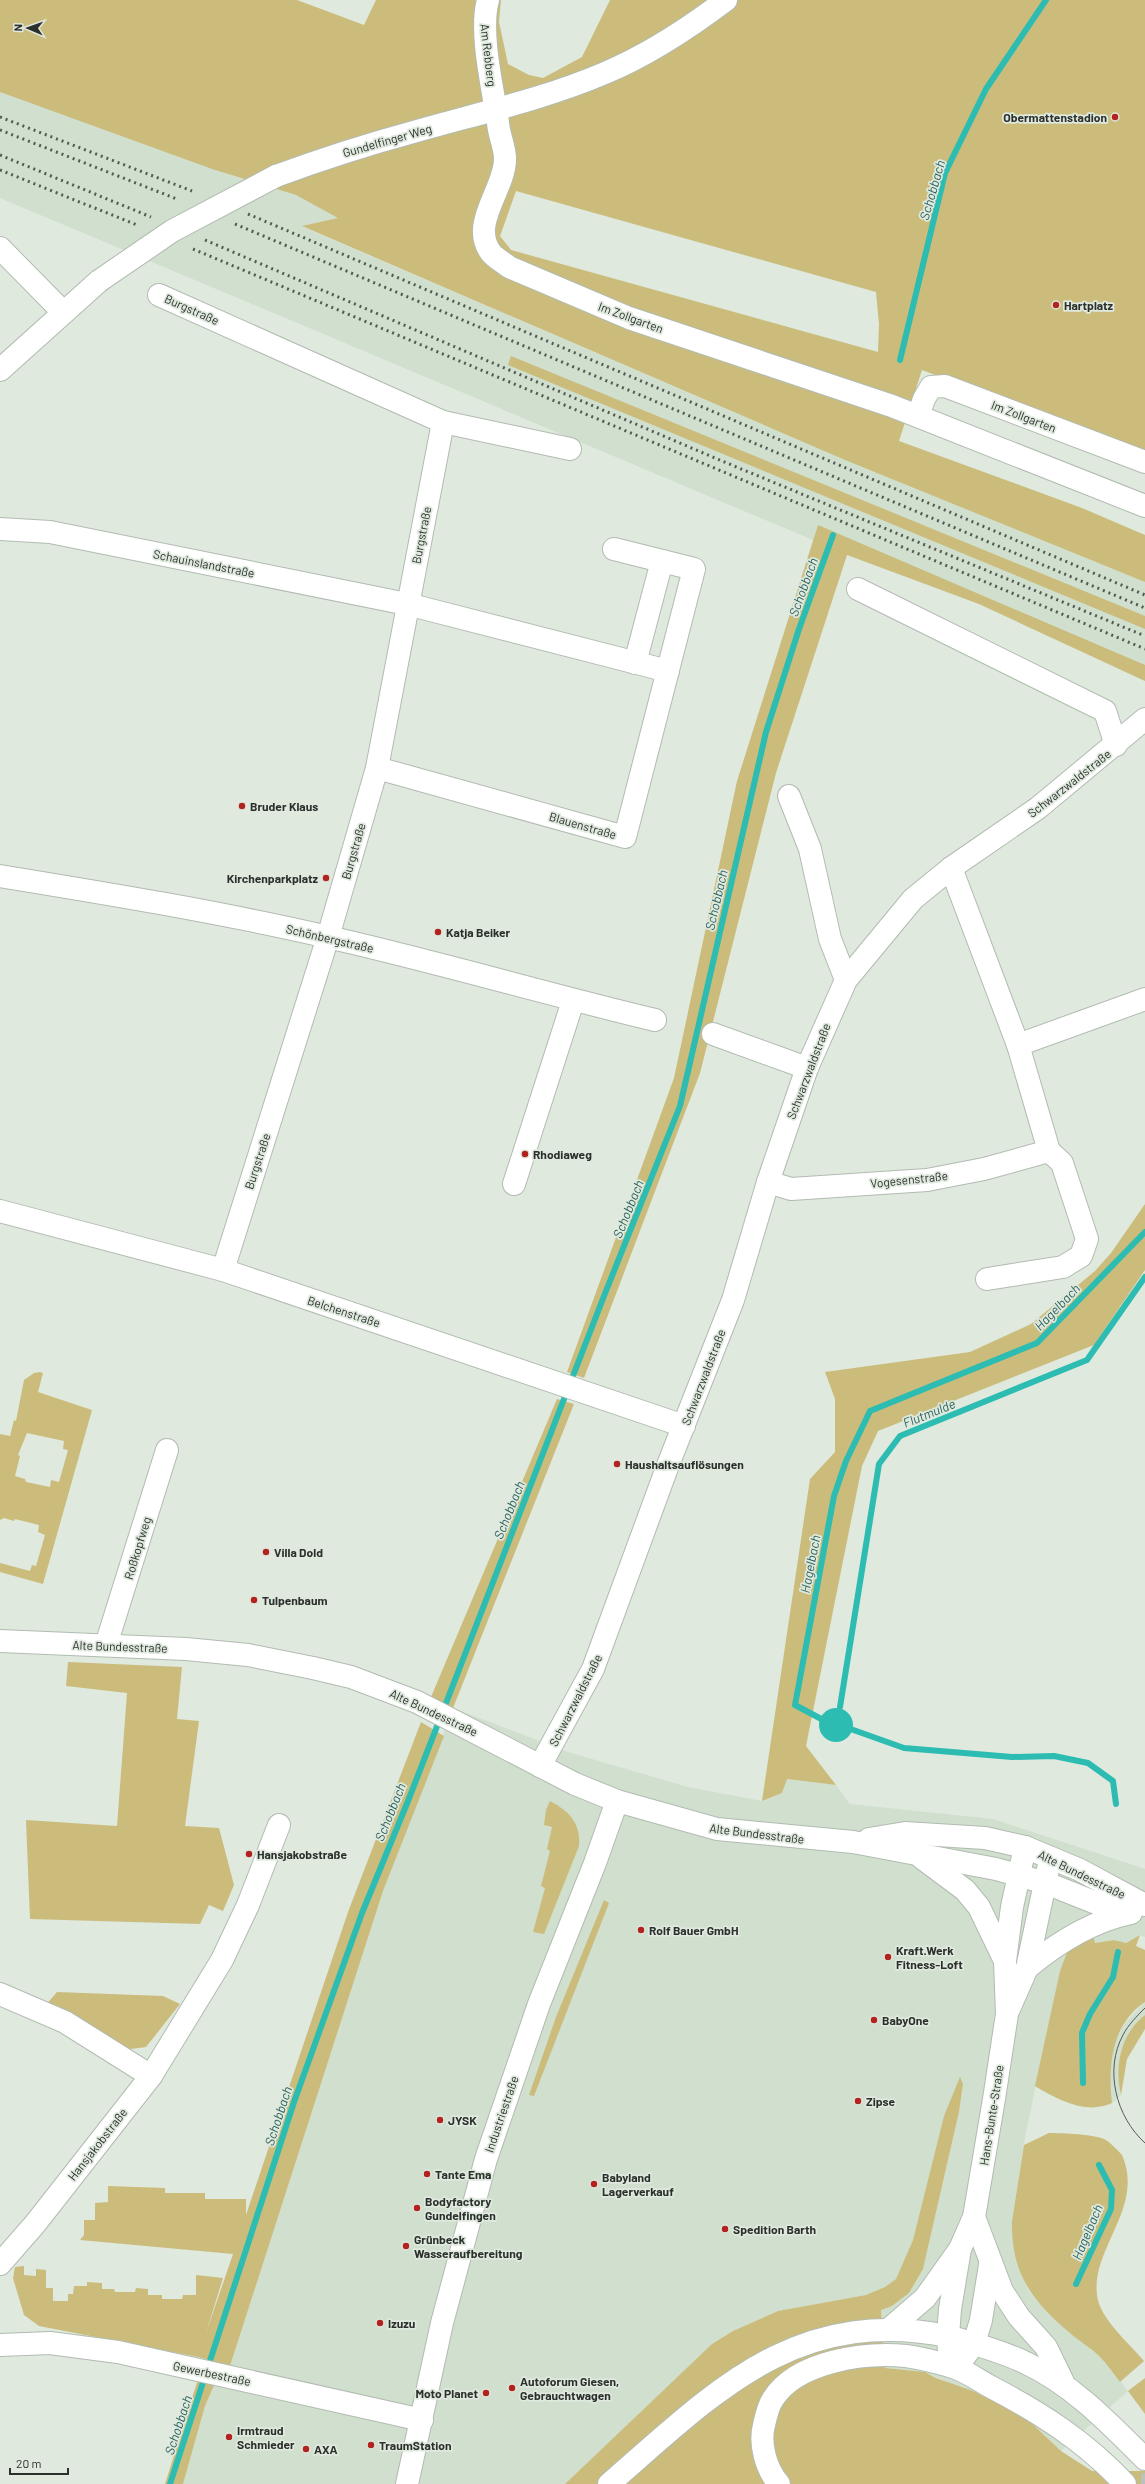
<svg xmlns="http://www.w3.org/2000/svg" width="1145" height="2484" viewBox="0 0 1145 2484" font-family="Barlow,sans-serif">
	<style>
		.built { fill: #d0dfce }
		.green { fill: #cbbc7c; fill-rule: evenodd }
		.water { fill: #2cbcb2 }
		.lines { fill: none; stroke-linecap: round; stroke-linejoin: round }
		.stream { stroke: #2cbcb2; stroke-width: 6 }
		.trunk-tunnel { stroke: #bbc4ba; stroke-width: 22; stroke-dasharray: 22 11; stroke-linecap: butt }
		.minor-casing { stroke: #b2bbb1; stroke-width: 24 }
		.tertiary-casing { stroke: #b2bbb1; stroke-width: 24 }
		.primary-casing { stroke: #b2bbb1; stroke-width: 24 }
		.trunk-casing { stroke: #b2bbb1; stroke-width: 24 }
		.minor { stroke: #fff; stroke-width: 22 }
		.tertiary { stroke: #fff; stroke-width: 22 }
		.primary { stroke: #fff; stroke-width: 22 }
		.trunk { stroke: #fff; stroke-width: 22 }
		.tram { stroke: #555a55; stroke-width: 1 }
		.rail { stroke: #555a55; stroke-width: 3; stroke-dasharray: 2 4; stroke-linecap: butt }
		.tertiary-bridge-casing { stroke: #b2bbb1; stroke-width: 24; stroke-linecap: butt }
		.tertiary-bridge { stroke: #fff; stroke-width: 22 }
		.poi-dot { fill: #b2221f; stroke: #dfe9de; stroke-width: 1.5 }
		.labels { text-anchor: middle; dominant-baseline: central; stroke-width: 3.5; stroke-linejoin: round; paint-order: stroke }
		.street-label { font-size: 12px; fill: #2c302c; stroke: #dfe9de }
		.poi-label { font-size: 12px; font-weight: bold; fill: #2c302c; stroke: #dfe9de; text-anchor: start }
		.water-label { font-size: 13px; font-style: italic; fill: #2b625d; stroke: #dfe9de }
	</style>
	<rect width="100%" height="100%" fill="#dfe9de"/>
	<g class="built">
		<polygon points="0,92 212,169 296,195 339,218 303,227 845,460 1145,582 1145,681 979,604 813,540 0,198"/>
		<polygon points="453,1708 568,1752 688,1787 762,1801 782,1793 786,1779 836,1785 850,1804 993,1819 1145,1869 1145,1937 1140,1935 1126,1943 1114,1940 1094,1943 1092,1933 1069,1947 1060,1971 1025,2137 1012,2221 1014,2249 1021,2275 1030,2293 1044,2309 1098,2355 1128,2391 1061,2451 1026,2418 925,2372 885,2368 881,2309 892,2306 909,2293 923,2269 959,2112 963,2084 944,2116 913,2240 896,2279 885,2287 866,2295 778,2311 733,2331 712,2344 565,2484 183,2484 205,2406 215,2383 199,2376 205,2359 230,2366 383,1891"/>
		<polygon points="1145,2002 1145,2015 1131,2029 1121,2050 1119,2086 1121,2095 1112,2103 1110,2073 1114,2044 1125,2023"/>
	</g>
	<g class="green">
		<path d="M 0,0 L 297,0 L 364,25 L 376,0 L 501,0 L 499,22 L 508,64 L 529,75 L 543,78 L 582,57 L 610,0 L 1145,0 L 1145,454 L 922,370 L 899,441 L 1082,508 L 1145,535 L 1145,582 L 845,460 L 302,226 L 338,218 L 296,195 L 212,169 L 0,92 ZM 516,191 L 876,292 L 879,324 L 878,352 L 511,250 L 500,236 Z"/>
		<polygon points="511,356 1145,616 1145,629 508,365"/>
		<polygon points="818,525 1145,665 1145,681 979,604 847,555 776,773 700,1073 584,1378 567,1372 674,1078 737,781"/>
		<polygon points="1145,1204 1145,1270 1094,1345 878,1431 862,1466 806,1746 836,1785 787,1779 782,1793 762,1801 810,1479 835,1452 835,1399 825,1372 970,1352 1031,1324 1095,1271 1111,1253"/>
		<path d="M 40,1372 L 43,1373 L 38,1392 L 92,1410 L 43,1584 L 0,1572 L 0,1563 L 30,1571 L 32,1565 L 36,1566 L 45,1535 L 38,1532 L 39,1525 L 15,1519 L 14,1521 L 4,1518 L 0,1520 L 0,1434 L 10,1436 L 14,1420 L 16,1421 L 24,1380 L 34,1373 ZM 27,1433 L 64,1441 L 63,1449 L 68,1450 L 59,1482 L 51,1480 L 50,1487 L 26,1482 L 25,1479 L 15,1476 L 20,1456 L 18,1455 Z"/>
		<polygon points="557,1399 574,1404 453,1708 431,1697"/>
		<polygon points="68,1662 182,1667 177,1719 199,1721 185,1826 219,1828 234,1885 223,1911 209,1905 200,1924 30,1919 26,1820 117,1826 127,1693 66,1686"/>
		<polygon points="421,1722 444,1736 383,1891 230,2366 198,2357 39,2326 24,2315 13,2278 15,2267 24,2266 24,2275 36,2276 36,2269 46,2270 46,2288 53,2288 53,2301 68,2301 68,2294 73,2294 74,2286 87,2286 87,2282 102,2283 102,2289 114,2289 115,2292 135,2292 136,2288 148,2289 148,2295 162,2295 162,2299 182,2299 183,2295 196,2295 196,2275 223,2278 206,2333 233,2254 80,2240 84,2235 84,2220 95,2220 95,2203 108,2202 108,2186 165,2188 165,2193 205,2193 205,2199 246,2199 246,2215 348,1912"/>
		<path d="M 550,1801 C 569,1811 581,1823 579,1846 L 544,1934 L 533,1932 L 545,1888 L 541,1886 L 550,1851 L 547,1849 L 552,1827 L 544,1825 L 546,1810 Z"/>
		<polygon points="604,1900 609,1903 534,2096 529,2095 556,2017"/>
		<path d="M 1092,1932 L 1095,1943 L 1114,1940 L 1126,1943 L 1140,1935 L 1136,1946 L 1145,1950 L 1145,2002 C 1111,2025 1108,2066 1112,2103 C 1086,2115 1058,2100 1035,2086 L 1060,1971 L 1069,1947 Z"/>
		<polygon points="57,1992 163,1996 180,2004 146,2047 124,2050 45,2006"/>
		<path d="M 1145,2015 L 1145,2029 L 1127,2059 L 1121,2095 C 1114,2066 1121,2033 1145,2015 Z"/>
		<polygon points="960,2077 963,2084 959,2112 923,2269 909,2293 892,2306 881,2310 885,2368 925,2372 936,2378 973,2391 1026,2418 1061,2451 1092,2471 1145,2471 1145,2484 565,2484 712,2344 733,2331 778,2311 866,2295 885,2287 896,2279 913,2240 944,2116"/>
		<path d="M 1049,2133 C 1062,2133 1096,2134 1106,2140 C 1112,2144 1117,2150 1122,2155 C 1145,2207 1091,2248 1097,2295 C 1099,2318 1130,2344 1144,2361 L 1120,2382 C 1113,2373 1107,2364 1099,2356 C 1090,2347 1079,2341 1070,2333 C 1032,2301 1011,2274 1012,2221 L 1024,2145 Z"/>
		<polygon points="199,2376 215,2383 205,2406 183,2484 165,2484"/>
		<polygon points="1145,2378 1145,2414 1128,2391"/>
	</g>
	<circle class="water" cx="836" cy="1725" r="17"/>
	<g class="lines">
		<g class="stream">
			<polyline points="900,360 945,173 986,89 1046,0"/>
			<polyline points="840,1707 879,1464 900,1436 1087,1360 1145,1277"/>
			<polyline points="827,1722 795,1705 834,1496 846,1461 870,1411 1037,1343 1145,1232"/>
			<polyline points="845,1727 904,1748 1012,1757 1054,1756 1088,1763 1113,1781 1116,1804"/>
			<polyline points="1083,2083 1082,2033 1090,2014 1113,1977 1118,1952"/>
			<polyline points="1076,2284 1111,2209 1112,2190 1099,2165"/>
			<polyline points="170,2484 294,2102 362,1913 408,1801 604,1296 680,1106 766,732 799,629 833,535"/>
		</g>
		<polyline class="trunk-tunnel" points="1141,2484 1145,2484"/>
		<g class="minor-casing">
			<g id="minor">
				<path d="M 488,0 C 479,32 493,89 498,123 C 499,136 505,146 505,159 C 505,190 468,225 492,254 C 497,259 504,263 509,267 L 629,318 L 892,406 L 1145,506"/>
				<polyline points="0,248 63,312"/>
				<polyline points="159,295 443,422 570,449"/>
				<polyline points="918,416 924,399 931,387 945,386 1145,462"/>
				<polyline points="0,529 50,532 407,604 668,671"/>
				<polyline points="858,589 1105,711 1116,745"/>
				<polyline points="635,663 662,561"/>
				<polyline points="377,768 625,837 694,569 614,549"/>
				<polyline points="789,796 810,849 830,939 846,980"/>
				<polyline points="951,868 1018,1045 1049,1151 1062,1163 1087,1239 1081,1256 1063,1267 987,1279"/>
				<path d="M 0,876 C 110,894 220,912 328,937 C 438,962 546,994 655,1020"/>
				<polyline points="713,1034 807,1068"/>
				<polyline points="1018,1045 1145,999"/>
				<polyline points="768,1182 791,1189 927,1180 984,1169 1049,1151"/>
				<polyline points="514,1184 573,1001"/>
				<polyline points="0,1211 223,1270 684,1426"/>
				<polyline points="223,1270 328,937 377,768 443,422"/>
				<polyline points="106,1645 167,1450"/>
				<polyline points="540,1766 593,1669 668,1465 733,1300 768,1182 807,1068 846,980 913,899 951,868 1038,808 1145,719"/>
				<polyline points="0,1994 65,2022 151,2076"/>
				<polyline points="0,2264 35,2224 151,2076 222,1960 248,1905 279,1825"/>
				<polyline points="0,2345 50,2343 118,2352 422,2420"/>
			</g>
		</g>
		<g class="tertiary-casing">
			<g id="tertiary">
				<path d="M 276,176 C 322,159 369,144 417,131 C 480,113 544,99 605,73 C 648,55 689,28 726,0"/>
				<polyline points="0,370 99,281"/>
				<polyline points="0,1641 186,1649 248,1655 313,1668 351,1677 417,1702 575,1784 617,1801 717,1829 853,1842 996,1869 1046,1883 1124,1914"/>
				<polyline points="869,1839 905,1833 985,1838 1025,1847 1080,1870 1145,1905"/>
				<polyline points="922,1858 965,1890 979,1907 1005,1961"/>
				<path d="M 1027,1968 C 1057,1943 1092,1921 1131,1913"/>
				<polyline points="1009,2009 1027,1968 1048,1869"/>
				<polyline points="974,2217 1002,2291 1019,2317 1046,2347 1065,2386"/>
				<polyline points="950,2366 948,2336 950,2309 960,2249 974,2217 994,2099 1007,2014 1005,1961 1012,1907 1025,1847"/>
				<polyline points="956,2368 974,2344 981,2320 990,2265"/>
				<polyline points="407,2484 442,2323 486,2159 539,2004 595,1863 617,1801"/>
			</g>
		</g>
		<g class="primary-casing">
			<g id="primary">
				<path d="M 948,2336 C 974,2344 1002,2351 1026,2363 C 1073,2385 1109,2423 1145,2459"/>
				<path d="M 950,2366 C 965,2370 978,2380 991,2387 C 1041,2413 1086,2442 1125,2484"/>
			</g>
		</g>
		<g class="trunk-casing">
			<g id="trunk">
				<polyline points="889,2329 925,2298 960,2249"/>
				<path d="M 609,2484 C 715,2392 795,2306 948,2336"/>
				<path d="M 779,2484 C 766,2469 759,2444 764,2425 C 766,2416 768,2406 773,2399 C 797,2361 865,2352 906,2356 C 921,2358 936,2362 950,2366"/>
			</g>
		</g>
		<use href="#minor" class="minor"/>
		<use href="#tertiary" class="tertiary"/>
		<use href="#primary" class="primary"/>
		<use href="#trunk" class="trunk"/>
		<path class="tram" d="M 1145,2008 C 1137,2016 1128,2025 1123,2035 C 1104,2070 1116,2117 1145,2143"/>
		<g class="rail">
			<polyline points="0,117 192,191"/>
			<polyline points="0,130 177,199"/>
			<polyline points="0,155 151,217"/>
			<polyline points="0,170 137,225"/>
			<polyline points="248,214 1145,595"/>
			<polyline points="235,224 1145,608"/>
			<polyline points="205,240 722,461 1145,636"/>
			<polyline points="193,249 1145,649"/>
		</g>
		<g class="tertiary-bridge-casing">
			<polyline id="tertiary-bridge" points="99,281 172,231 276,176"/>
		</g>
		<use href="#tertiary-bridge" class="tertiary-bridge"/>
	</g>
	<g class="poi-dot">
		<circle cx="1115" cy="117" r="4"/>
		<circle cx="1056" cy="305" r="4"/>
		<circle cx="242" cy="806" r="4"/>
		<circle cx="326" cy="878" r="4"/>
		<circle cx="438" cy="932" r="4"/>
		<circle cx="525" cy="1154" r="4"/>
		<circle cx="617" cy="1464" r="4"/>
		<circle cx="266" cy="1552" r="4"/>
		<circle cx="254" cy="1600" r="4"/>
		<circle cx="249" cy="1854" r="4"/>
		<circle cx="641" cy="1930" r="4"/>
		<circle cx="888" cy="1957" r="4"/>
		<circle cx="874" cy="2020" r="4"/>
		<circle cx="858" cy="2101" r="4"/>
		<circle cx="440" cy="2120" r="4"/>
		<circle cx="427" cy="2174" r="4"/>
		<circle cx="594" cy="2184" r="4"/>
		<circle cx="417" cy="2208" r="4"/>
		<circle cx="725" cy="2229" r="4"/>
		<circle cx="406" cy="2246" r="4"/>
		<circle cx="380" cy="2323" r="4"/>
		<circle cx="512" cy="2388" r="4"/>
		<circle cx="486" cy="2393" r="4"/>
		<circle cx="229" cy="2437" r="4"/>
		<circle cx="371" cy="2445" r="4"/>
		<circle cx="306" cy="2449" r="4"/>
	</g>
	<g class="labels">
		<g class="street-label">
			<text transform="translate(489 55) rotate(83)">Am Rebberg</text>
			<text transform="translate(387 140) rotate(-16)">Gundelfinger Weg</text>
			<text transform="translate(192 309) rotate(24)">Burgstraße</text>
			<text transform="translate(631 317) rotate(20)">Im Zollgarten</text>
			<text transform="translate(1024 416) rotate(21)">Im Zollgarten</text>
			<text transform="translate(421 535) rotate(-79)">Burgstraße</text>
			<text transform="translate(204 563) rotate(11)">Schauinslandstraße</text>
			<text transform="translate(1069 783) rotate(-38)">Schwarzwaldstraße</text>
			<text transform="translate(583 825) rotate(16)">Blauenstraße</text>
			<text transform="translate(353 851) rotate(-74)">Burgstraße</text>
			<text transform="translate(330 938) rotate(13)">Schönbergstraße</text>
			<text transform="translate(808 1071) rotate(-69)">Schwarzwaldstraße</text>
			<text transform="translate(257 1161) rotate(-72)">Burgstraße</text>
			<text transform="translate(909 1179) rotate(-6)">Vogesenstraße</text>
			<text transform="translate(344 1311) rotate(18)">Belchenstraße</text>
			<text transform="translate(703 1377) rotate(-69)">Schwarzwaldstraße</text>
			<text transform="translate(137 1548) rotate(-73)">Roßkopfweg</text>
			<text transform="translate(120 1646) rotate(2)">Alte Bundesstraße</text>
			<text transform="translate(575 1700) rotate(-63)">Schwarzwaldstraße</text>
			<text transform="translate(434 1712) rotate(25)">Alte Bundesstraße</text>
			<text transform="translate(757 1833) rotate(7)">Alte Bundesstraße</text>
			<text transform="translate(1082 1874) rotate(26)">Alte Bundesstraße</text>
			<text transform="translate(501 2114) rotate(-71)">Industriestraße</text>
			<text transform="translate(991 2115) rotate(-81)">Hans-Bunte-Straße</text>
			<text transform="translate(97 2144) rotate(-52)">Hansjakobstraße</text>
			<text transform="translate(212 2373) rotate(12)">Gewerbestraße</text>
		</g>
		<g class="poi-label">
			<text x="1107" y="117" text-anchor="end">Obermattenstadion</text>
			<text x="1064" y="305">Hartplatz</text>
			<text x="250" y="806">Bruder Klaus</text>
			<text x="318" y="878" text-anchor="end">Kirchenparkplatz</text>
			<text x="446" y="932">Katja Beiker</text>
			<text x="533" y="1154">Rhodiaweg</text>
			<text x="625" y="1464">Haushaltsauflösungen</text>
			<text x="274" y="1552">Villa Dold</text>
			<text x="262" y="1600">Tulpenbaum</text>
			<text x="257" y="1854">Hansjakobstraße</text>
			<text x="649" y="1930">Rolf Bauer GmbH</text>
			<text x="896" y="1950">Kraft.Werk<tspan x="896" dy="14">Fitness-Loft</tspan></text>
			<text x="882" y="2020">BabyOne</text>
			<text x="866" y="2101">Zipse</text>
			<text x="448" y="2120">JYSK</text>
			<text x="435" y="2174">Tante Ema</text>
			<text x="602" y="2177">Babyland<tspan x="602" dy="14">Lagerverkauf</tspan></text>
			<text x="425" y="2201">Bodyfactory<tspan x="425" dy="14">Gundelfingen</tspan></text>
			<text x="733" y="2229">Spedition Barth</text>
			<text x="414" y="2239">Grünbeck<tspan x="414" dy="14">Wasseraufbereitung</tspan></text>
			<text x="388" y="2323">Izuzu</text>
			<text x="520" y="2381">Autoforum Giesen,<tspan x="520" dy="14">Gebrauchtwagen</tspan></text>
			<text x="478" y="2393" text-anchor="end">Moto Planet</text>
			<text x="237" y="2430">Irmtraud<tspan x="237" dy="14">Schmieder</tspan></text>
			<text x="379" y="2445">TraumStation</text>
			<text x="314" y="2449">AXA</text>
		</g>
		<g class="water-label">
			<text transform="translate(932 190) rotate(-74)">Schobbach</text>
			<text transform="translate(803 587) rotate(-70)">Schobbach</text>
			<text transform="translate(716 900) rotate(-77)">Schobbach</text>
			<text transform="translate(628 1209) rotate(-68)">Schobbach</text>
			<text transform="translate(1057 1307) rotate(-46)">Hagelbach</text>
			<text transform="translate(929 1413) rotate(-22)">Flutmulde</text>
			<text transform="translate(509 1510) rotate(-68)">Schobbach</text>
			<text transform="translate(810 1564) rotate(-79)">Hagelbach</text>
			<text transform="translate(390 1812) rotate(-68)">Schobbach</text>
			<text transform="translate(278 2116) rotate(-72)">Schobbach</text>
			<text transform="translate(1087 2232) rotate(-67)">Hagelbach</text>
			<text transform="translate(178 2425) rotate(-72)">Schobbach</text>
		</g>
	</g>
	<g transform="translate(28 28) rotate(272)" stroke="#dfe9de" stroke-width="3" paint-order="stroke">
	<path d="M0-3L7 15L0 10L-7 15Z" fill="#2c302c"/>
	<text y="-6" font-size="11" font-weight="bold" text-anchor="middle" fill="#2c302c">N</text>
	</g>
	<path d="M10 2468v6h58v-6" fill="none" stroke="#2c302c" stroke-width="2"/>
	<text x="16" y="2468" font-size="12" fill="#2c302c" stroke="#dfe9de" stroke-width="3" paint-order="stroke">20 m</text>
</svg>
